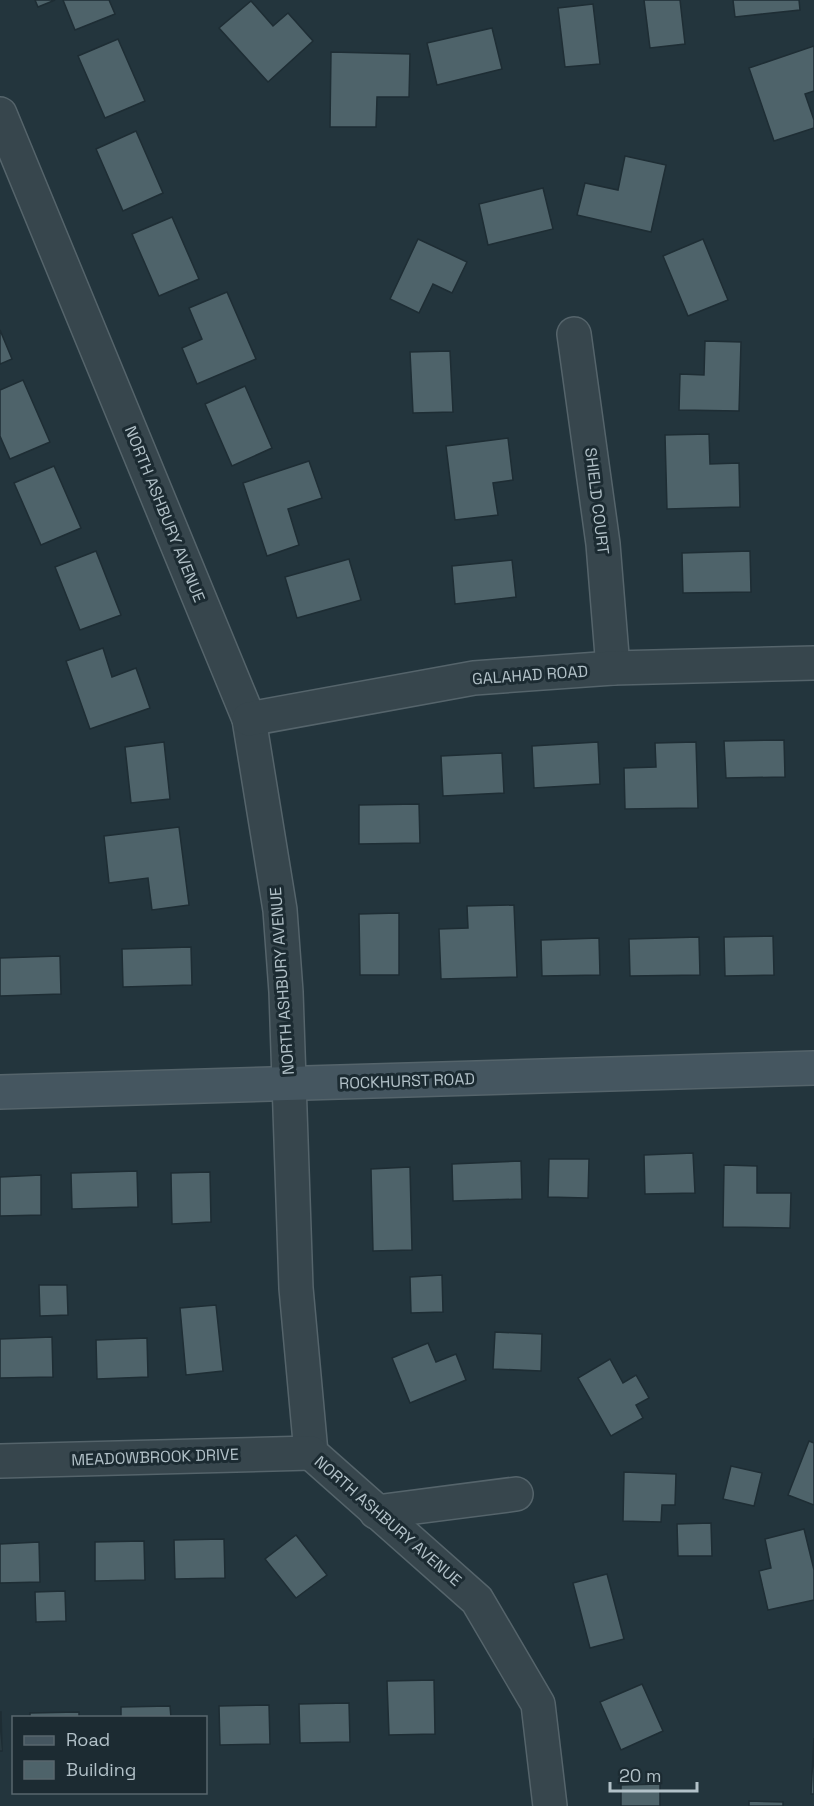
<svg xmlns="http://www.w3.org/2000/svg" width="814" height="1806" viewBox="0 0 814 1806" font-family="'Space Grotesk',sans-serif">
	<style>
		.building { fill: #4e636a; stroke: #1e2d34; stroke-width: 1.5 }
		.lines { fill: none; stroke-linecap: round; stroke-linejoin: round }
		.street-casing { stroke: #55646b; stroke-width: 36 }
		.secondary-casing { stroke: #55646b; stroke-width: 36 }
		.street { stroke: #37464d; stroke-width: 33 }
		.secondary { stroke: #455660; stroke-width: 33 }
		.labels { text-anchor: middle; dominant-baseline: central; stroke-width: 6; stroke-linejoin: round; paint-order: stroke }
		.street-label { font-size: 16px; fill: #b2c1c8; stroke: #1c2b32 }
	</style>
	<rect width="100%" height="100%" fill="#23353d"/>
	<g class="building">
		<polygon points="35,0 55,0 38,7"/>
		<polygon points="63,0 109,0 115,14 75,30"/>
		<polygon points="644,0 680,0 685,44 650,48"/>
		<polygon points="733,0 799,0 800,10 735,17"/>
		<polygon points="251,1 273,26 288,13 313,41 268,82 219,28"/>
		<polygon points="593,4 600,64 565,67 558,8"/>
		<polygon points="492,28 502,69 437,85 427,43"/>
		<polygon points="118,39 145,101 105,118 78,56"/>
		<polygon points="814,46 814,91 805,94 814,120 814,128 774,141 749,68"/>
		<polygon points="331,52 410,54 409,97 377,97 376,127 330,127"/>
		<polygon points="136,131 163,193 123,211 96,149"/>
		<polygon points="625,156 666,165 651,232 577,215 585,183 618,190"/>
		<polygon points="543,188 553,229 488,245 479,204"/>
		<polygon points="172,217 199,279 159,296 132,234"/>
		<polygon points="418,239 467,262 452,293 433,284 419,313 390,299"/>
		<polygon points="703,239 728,300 688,316 663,256"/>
		<polygon points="227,292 256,359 197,384 182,348 202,339 189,308"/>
		<polygon points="0,330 12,359 0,364"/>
		<polygon points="705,341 741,342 739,411 679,410 680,374 704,375"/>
		<polygon points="450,351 453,412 413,413 410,352"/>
		<polygon points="23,380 50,442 10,459 0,436 0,390"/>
		<polygon points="245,386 272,448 232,466 205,404"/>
		<polygon points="709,434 710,464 739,463 740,507 667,509 665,435"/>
		<polygon points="508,438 513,480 493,483 498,515 455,520 446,446"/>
		<polygon points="309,461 322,498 288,509 299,545 267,556 243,483"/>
		<polygon points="54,466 81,528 41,545 14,483"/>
		<polygon points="96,551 121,615 80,630 55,567"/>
		<polygon points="750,551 751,592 683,593 682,553"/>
		<polygon points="349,559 361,600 297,618 285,577"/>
		<polygon points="512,560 516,597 455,604 452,566"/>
		<polygon points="103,648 112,677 136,668 150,708 90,729 66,661"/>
		<polygon points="784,740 785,777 726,778 724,741"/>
		<polygon points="164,742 170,799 131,803 125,747"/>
		<polygon points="598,742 600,784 534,788 532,746"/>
		<polygon points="696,742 698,808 625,809 624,768 656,767 655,743"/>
		<polygon points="502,753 504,793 443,796 441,756"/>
		<polygon points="419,804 420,843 359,844 359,805"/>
		<polygon points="179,827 189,905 152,910 148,878 109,883 104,836"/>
		<polygon points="514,905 517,977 441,979 439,929 468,928 467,906"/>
		<polygon points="399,913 399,975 360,975 359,914"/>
		<polygon points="773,936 774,975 725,976 724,937"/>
		<polygon points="699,937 700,975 630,976 629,939"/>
		<polygon points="599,938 600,975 542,976 541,940"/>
		<polygon points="191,947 192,985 123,987 122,949"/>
		<polygon points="60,956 61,994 0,996 0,958"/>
		<polygon points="693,1153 695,1193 645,1194 644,1155"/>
		<polygon points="549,1159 589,1159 588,1198 548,1197"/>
		<polygon points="521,1161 522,1199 453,1201 452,1164"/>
		<polygon points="724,1165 757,1166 757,1193 791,1193 790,1228 723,1227"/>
		<polygon points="410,1167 412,1250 373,1251 371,1169"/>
		<polygon points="137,1171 138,1207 72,1209 71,1173"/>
		<polygon points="210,1172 211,1222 172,1224 171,1173"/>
		<polygon points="41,1175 41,1215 0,1216 0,1177"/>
		<polygon points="442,1275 443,1312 411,1313 410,1277"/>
		<polygon points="39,1285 67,1285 68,1315 40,1316"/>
		<polygon points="216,1305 223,1371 186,1375 180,1308"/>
		<polygon points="495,1332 542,1334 541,1371 493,1369"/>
		<polygon points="52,1337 53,1377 0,1378 0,1339"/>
		<polygon points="147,1338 148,1377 97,1379 96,1340"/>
		<polygon points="428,1343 436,1362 456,1354 466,1380 410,1403 392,1358"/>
		<polygon points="610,1359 623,1383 636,1375 649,1398 636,1405 643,1418 611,1436 578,1378"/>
		<polygon points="809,1441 814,1443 814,1505 788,1495"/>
		<polygon points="731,1466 762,1473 754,1506 723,1499"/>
		<polygon points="624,1472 676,1474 675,1505 662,1505 661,1522 623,1521"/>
		<polygon points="711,1523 712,1556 678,1556 677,1524"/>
		<polygon points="804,1529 814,1570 814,1600 768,1610 759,1571 771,1568 765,1539"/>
		<polygon points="296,1535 327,1575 296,1598 265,1559"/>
		<polygon points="224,1539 225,1578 175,1579 174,1540"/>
		<polygon points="144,1541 145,1580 95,1581 95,1542"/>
		<polygon points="39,1542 40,1582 0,1583 0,1544"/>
		<polygon points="607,1574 624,1639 590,1648 573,1583"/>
		<polygon points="65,1591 66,1621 36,1622 35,1592"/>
		<polygon points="434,1680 435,1734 389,1735 387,1681"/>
		<polygon points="642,1684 663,1731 621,1750 600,1702"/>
		<polygon points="349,1703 350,1742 300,1743 299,1704"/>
		<polygon points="269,1705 270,1744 220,1745 219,1706"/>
		<polygon points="170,1706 171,1718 121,1718 121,1707"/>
		<polygon points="0,1712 1,1712 2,1751 0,1751"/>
		<polygon points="79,1712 79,1718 30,1718 30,1713"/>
		<polygon points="814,1738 814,1794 811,1794"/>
		<polygon points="660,1784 660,1806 621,1806 621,1785"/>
		<polygon points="749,1801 783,1802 783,1806 749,1806"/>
	</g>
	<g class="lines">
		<g class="street-casing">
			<g id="street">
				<polyline points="0,114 249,719 280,910 286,992 296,1288 311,1453 477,1600 538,1704 550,1806"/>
				<polyline points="574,334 603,544 613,668"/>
				<polyline points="249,719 474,678 613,668 814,663"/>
				<polyline points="0,1461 311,1453"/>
				<polyline points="376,1512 516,1494"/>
			</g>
		</g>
		<g class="secondary-casing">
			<polyline id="secondary" points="0,1092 814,1068"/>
		</g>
		<use href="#street" class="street"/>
		<use href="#secondary" class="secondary"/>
	</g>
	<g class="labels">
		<g class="street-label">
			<text transform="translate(597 501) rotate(83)">SHIELD COURT</text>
			<text transform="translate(165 514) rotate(68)">NORTH ASHBURY AVENUE</text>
			<text transform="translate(530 675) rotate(-4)">GALAHAD ROAD</text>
			<text transform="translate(282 981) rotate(-94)">NORTH ASHBURY AVENUE</text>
			<text transform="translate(407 1081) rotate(-2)">ROCKHURST ROAD</text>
			<text transform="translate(155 1457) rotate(-2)">MEADOWBROOK DRIVE</text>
			<text transform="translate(388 1521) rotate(41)">NORTH ASHBURY AVENUE</text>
		</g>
	</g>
	<rect x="12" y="1716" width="195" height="78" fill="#1c2b32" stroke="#58676e" stroke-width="1.5"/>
	<rect x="24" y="1736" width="30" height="9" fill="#455660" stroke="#58676e" stroke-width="1.5"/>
	<text x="66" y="1746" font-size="18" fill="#b2c1c8">Road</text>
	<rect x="24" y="1761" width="30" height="18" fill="#4e636a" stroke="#58676e" stroke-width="1.5"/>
	<text x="66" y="1776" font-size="18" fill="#b2c1c8">Building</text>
	<path d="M610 1782v9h87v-9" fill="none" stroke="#b2c1c8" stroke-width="3"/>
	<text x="619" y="1782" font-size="18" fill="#b2c1c8" stroke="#1c2b32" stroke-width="4.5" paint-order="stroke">20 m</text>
</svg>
